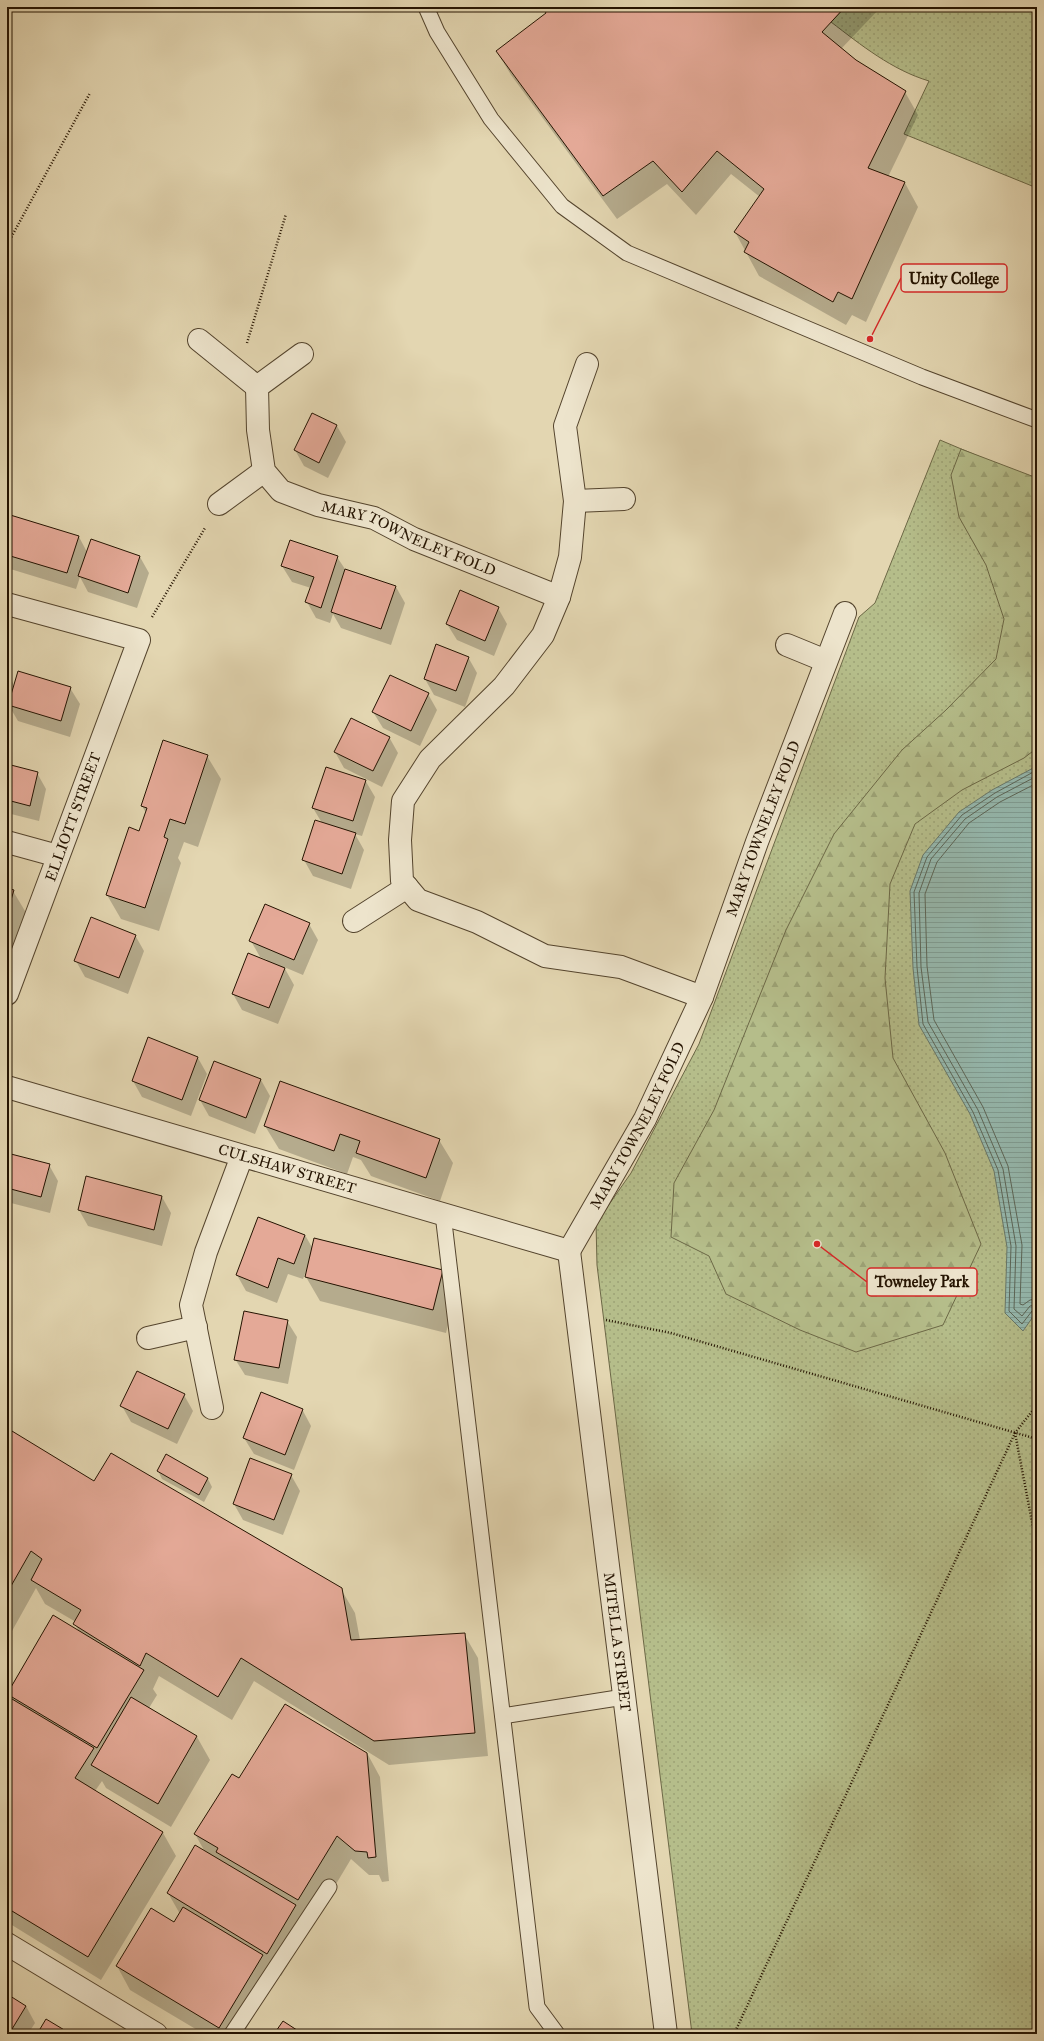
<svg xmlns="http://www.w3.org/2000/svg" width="1044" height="2041" viewBox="0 0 1044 2041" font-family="'IM FELL Great Primer',serif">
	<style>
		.green { fill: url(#green-dots); stroke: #6c6846 }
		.forest { fill: url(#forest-firs); stroke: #6c6846 }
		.water { fill: url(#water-rules); stroke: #687769 }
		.shadow { fill: #0003 }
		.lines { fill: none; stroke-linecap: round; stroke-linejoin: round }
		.shore { stroke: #5c6658; stroke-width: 1 }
		.building { fill: #e4a997; stroke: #241301 }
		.lane-casing { stroke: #54442d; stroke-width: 17 }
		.street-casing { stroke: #54442d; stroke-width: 24 }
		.path { stroke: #241301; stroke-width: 2.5; stroke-dasharray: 1 2; stroke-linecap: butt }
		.lane { stroke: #ede4cc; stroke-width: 15 }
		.street { stroke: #ede4cc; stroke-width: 22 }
		.labels { text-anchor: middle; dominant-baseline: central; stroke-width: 3; stroke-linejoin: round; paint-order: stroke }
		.street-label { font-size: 15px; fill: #241301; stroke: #ede4cc }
		.leader { fill: none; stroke: #d62828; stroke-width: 1.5 }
		.callout-dot { fill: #d62828; stroke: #ede4cc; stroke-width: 1.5 }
		.callout { fill: #ede4cc; stroke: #d62828; stroke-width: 1.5 }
		.callout-label { font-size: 16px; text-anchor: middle; font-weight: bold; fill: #241301 }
	</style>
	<defs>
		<pattern id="green-dots" width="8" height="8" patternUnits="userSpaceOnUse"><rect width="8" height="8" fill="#b5bd8a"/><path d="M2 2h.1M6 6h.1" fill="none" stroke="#9ca275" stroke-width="1.8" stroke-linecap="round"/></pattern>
		<pattern id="forest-firs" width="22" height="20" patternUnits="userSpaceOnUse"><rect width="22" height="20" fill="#b5bd8a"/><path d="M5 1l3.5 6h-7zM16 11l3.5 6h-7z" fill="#9ca275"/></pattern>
		<pattern id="water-rules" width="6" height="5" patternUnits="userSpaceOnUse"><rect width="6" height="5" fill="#95b9af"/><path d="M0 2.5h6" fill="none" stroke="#809e95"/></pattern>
	</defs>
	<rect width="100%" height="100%" fill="#e3d6b1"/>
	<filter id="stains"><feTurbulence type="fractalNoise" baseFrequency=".005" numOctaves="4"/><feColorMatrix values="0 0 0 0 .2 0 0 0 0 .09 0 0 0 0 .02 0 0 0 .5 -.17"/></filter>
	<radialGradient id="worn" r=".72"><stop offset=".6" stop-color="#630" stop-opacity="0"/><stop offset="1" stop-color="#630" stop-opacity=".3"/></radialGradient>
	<g class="green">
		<path d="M 845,7 L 1037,7 L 1037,188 L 904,134 L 929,81 C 892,70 861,45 831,22 Z"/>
		<polygon points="940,440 1037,481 1037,2034 692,2034 597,1265 596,1223 631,1173 699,1044 859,617 875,603"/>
	</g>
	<polygon class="forest" points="961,449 1037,478 1037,748 1024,758 962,790 915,824 890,884 885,978 893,1058 945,1153 981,1244 943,1325 856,1352 800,1330 726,1294 709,1256 671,1237 674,1183 714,1110 786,930 834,834 902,750 946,710 996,659 1004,619 986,565 959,517 951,475"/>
	<polygon class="water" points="1037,766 1037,1311 1023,1331 1005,1313 1007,1247 994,1171 970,1114 919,1025 913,968 910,891 923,855 959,812 992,790"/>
	<g class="shadow">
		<polygon points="544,7 881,7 841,49 855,61 905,92 918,115 888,177 905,183 918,207 866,322 852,315 846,325 759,276 735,232 760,197 731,174 696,215 667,184 617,219 511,75 497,52 547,13"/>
		<polygon points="312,414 337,426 346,442 328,478 304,466 295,450"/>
		<polygon points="7,518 79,537 87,552 140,557 149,573 137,608 88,592 80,577 76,589 7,568"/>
		<polygon points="337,557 345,569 396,587 405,603 391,645 341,628 333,614 330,623 316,618 307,602 311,588 292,582 282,566"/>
		<polygon points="498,608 507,624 494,656 457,640 447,624"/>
		<polygon points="437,646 468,657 477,673 465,707 434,695 425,679"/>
		<polygon points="7,672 13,683 12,690 13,690 70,688 80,704 70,737 18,721 8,704 7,709"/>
		<polygon points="428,694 437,710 420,746 383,728 373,712"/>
		<polygon points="389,737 398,753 382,787 344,768 335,752"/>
		<polygon points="207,756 221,779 198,847 184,842 178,858 181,863 159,931 121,919 107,895 140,832 146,813 142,806"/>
		<polygon points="7,765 37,773 46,789 39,821 7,813"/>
		<polygon points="365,780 375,797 362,836 355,834 364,850 351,889 313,876 304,860 322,823 313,808"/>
		<polygon points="7,889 13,891 31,921 19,960 7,956"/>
		<polygon points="309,924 318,940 303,975 284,967 294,985 278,1024 242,1010 233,994 267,960 260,957 251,941"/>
		<polygon points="135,935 144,951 128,994 85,977 76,961"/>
		<polygon points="198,1058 207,1074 191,1116 142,1097 133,1081"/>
		<polygon points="214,1062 261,1080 270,1096 255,1134 209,1116 200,1100"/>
		<polygon points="265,1126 439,1140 453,1163 440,1201 371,1176 361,1160 353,1157 347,1174 279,1149"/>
		<polygon points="7,1154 49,1165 58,1181 50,1213 7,1202"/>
		<polygon points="162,1197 171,1213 162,1246 88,1226 79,1210"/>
		<polygon points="305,1235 313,1249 442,1271 456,1294 446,1333 320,1301 306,1277 306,1271 303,1279 288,1274 277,1303 246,1291 237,1275"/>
		<polygon points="287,1321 297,1337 288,1384 245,1375 235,1359"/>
		<polygon points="184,1395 193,1411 177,1444 131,1422 122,1406"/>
		<polygon points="302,1409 311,1426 294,1470 254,1454 244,1438"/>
		<polygon points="7,1429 94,1482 341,1589 355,1613 360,1640 464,1634 478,1658 488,1756 389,1765 254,1681 232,1720 159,1676 153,1689 157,1695 149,1708 197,1737 210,1760 171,1827 106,1788 102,1781 95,1791 163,1833 176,1856 101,1980 7,1922 7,1697 10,1699 7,1693 53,1617 80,1633 75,1624 76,1622 45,1604 36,1588 7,1640"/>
		<polygon points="158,1471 208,1479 212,1487 204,1502 162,1479"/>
		<polygon points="291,1475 300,1491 283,1535 243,1520 234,1504"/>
		<polygon points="367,1753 380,1777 389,1881 382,1882 379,1875 369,1875 351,1859 281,1976 270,1970 275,1979 243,2034 204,2034 130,1990 117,1966 174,1923 180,1914 168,1893 205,1852 195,1834 240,1779"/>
		<polygon points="7,1995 26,2006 35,2023 28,2034 7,2034"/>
	</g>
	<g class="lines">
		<g class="shore">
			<polyline points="1037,770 995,793 962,815 927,857 914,892 917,967 923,1024 973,1112 998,1170 1011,1246 1009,1311 1022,1324 1032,1311 1037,1310"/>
			<polyline points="1037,776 997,797 965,819 931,859 919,893 921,967 928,1022 978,1110 1003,1169 1016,1246 1014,1309 1022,1316 1030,1306 1037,1305"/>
			<polyline points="1037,783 1000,802 969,823 937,862 925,894 927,966 934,1020 983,1107 1008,1166 1022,1245 1020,1304 1023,1305 1030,1300 1037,1299"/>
		</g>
	</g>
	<g class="building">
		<polygon points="543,7 845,7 822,32 856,60 906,91 868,168 905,182 852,299 838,292 833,302 744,252 749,242 734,232 764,189 717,151 682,192 653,161 603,196 496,51 546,13"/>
		<polygon points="312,413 337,425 319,463 294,450"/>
		<polygon points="7,514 79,536 67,573 7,555"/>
		<polygon points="91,539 140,556 128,593 78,576"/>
		<polygon points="290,540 338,556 321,608 305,602 314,577 281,566"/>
		<polygon points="345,569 396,586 381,629 331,612"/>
		<polygon points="460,590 499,607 485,641 446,624"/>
		<polygon points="436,644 469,657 456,691 424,679"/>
		<polygon points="18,671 71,687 61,721 8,705"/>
		<polygon points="390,675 429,693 411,731 372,712"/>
		<polygon points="351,718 390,737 373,771 334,752"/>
		<polygon points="163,740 208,755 185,824 170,819 164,837 168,839 145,908 106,895 129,827 139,831 147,808 141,806"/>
		<polygon points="7,764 38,772 30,806 7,800"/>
		<polygon points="326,767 366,780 353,821 312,808"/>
		<polygon points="315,820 356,833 342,874 302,860"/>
		<polygon points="7,888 14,890 7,913"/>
		<polygon points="265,904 310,923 294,960 249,941"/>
		<polygon points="91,917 136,935 119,978 74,961"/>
		<polygon points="248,953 285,968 269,1008 232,994"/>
		<polygon points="148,1037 198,1057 182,1100 132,1081"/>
		<polygon points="214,1061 261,1079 246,1118 199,1100"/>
		<polygon points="280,1081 440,1139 426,1178 356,1153 360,1141 340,1134 334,1151 264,1126"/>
		<polygon points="7,1153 50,1164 41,1197 7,1188"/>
		<polygon points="86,1176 162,1196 154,1230 78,1210"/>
		<polygon points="258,1217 305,1235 294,1264 278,1258 268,1288 236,1275"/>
		<polygon points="314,1238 443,1270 433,1310 305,1277"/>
		<polygon points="244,1311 288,1320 279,1368 234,1360"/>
		<polygon points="137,1371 185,1394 168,1429 120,1406"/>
		<polygon points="261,1392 303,1409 285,1455 243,1438"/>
		<polygon points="7,1428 94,1481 111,1453 342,1588 351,1640 465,1633 475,1733 374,1741 241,1658 218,1697 146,1653 140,1666 73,1624 81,1610 31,1580 42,1559 31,1551 7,1593"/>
		<polygon points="166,1454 208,1478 199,1495 157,1471"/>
		<polygon points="250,1458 292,1474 274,1520 233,1504"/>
		<polygon points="53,1615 144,1670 97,1748 7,1694"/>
		<polygon points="7,1696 94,1748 75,1778 163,1832 88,1957 7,1908"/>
		<polygon points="131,1697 197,1736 158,1804 91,1765"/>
		<polygon points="285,1704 367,1753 376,1857 368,1858 367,1852 355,1851 337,1836 298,1900 216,1852 218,1848 194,1834 232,1774 239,1778"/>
		<polygon points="195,1845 296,1905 267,1954 167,1893"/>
		<polygon points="183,1907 263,1955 219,2028 116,1966 151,1908 174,1922"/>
		<polygon points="7,1994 26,2006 9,2034 7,2034"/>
		<polygon points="46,2019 71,2034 37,2034"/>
		<polygon points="283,2021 303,2034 274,2034"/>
	</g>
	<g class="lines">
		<g class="lane-casing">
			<g id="lane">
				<polyline points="426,7 437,32 491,119 562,206 627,253 922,377 1037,420"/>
				<polyline points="443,1214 537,2007 557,2034"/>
				<polyline points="503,1716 624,1697"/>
				<polyline points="232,2034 329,1887"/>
			</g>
		</g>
		<g class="street-casing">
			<g id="street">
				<polyline points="199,340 257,387"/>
				<path id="s1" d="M 302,354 L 257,387 L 258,430 L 264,471 L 281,491 L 318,505 L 374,518 L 414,539 L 559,597"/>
				<polyline points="587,364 565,426 575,501 570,557 559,597 543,635 504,686 430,759 403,801 400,840 402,881 418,900 477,922 545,956 621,967 702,997"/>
				<polyline points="575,501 624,499"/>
				<polyline points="219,504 264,471"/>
				<polyline points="7,604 139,640 7,994"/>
				<polyline points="787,645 826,661"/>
				<polyline points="7,842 58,856"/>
				<polyline points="354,921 407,887"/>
				<path id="s2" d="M 7,1087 L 569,1251"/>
				<path id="s3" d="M 569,1251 L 666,2034"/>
				<path id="s4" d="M 569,1251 L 645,1119 L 702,997 L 757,842 L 845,613"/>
				<polyline points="148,1338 196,1327"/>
				<polyline points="212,1408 191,1305 206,1252 242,1156"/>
				<polyline points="7,1944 156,2034"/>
			</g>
		</g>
		<g class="path">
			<polyline points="7,245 90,93"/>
			<polyline points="247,343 286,214"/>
			<polyline points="152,617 205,528"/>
			<polyline points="606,1320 671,1333 1037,1439"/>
			<polyline points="1015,1433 1037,1548"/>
			<polyline points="734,2034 1015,1433 1037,1405"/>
		</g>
		<use href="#lane" class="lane"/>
		<use href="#street" class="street"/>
	</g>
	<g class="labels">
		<g class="street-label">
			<text stroke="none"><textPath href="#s1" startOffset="303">MARY TOWNELEY FOLD</textPath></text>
			<text transform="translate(73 817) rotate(-70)">ELLIOTT STREET</text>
			<text stroke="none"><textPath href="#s4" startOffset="466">MARY TOWNELEY FOLD</textPath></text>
			<text stroke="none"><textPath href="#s4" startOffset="143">MARY TOWNELEY FOLD</textPath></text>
			<text stroke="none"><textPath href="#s2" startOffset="292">CULSHAW STREET</textPath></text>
			<text stroke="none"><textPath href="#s3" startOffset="394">MITELLA STREET</textPath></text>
		</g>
	</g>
	<path class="leader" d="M870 339L901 278M817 1244L867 1282"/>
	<g class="callout-dot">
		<circle cx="870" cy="339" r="4"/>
		<circle cx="817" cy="1244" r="4"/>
	</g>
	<g class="callout">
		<rect x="901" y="264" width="106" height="28" rx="4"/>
		<rect x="867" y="1268" width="110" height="28" rx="4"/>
	</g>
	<g class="callout-label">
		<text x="954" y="284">Unity College</text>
		<text x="922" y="1287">Towneley Park</text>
	</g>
	<rect width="1044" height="2041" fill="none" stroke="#e3d6b1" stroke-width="24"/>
	<rect x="8" y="8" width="1028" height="2025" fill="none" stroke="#241301" stroke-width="2"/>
	<rect x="12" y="12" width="1020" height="2017" fill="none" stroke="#241301"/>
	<rect width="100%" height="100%" filter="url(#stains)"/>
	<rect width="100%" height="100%" fill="url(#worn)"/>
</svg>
